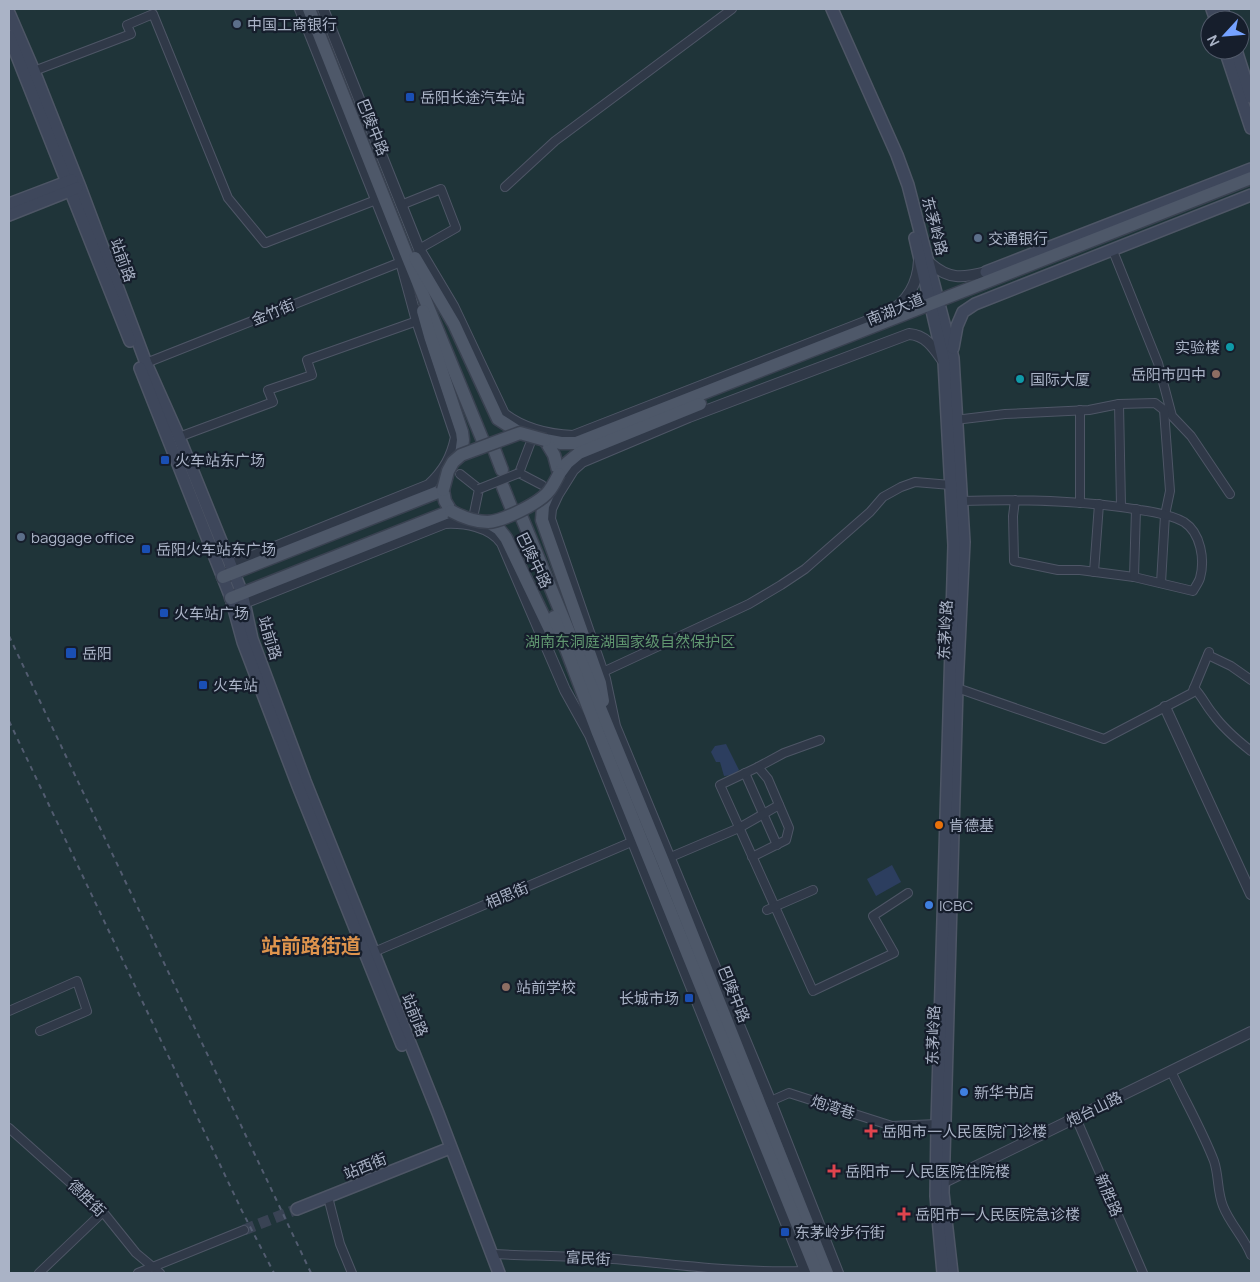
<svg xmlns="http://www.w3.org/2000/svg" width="1260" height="1282" viewBox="0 0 1260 1282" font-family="Manrope,'Noto Sans SC',sans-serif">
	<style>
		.green { fill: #1f3439; fill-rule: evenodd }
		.water { fill: #2c3e5f }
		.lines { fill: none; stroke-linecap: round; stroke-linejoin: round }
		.secondary-tunnel { stroke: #394354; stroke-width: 11; stroke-dasharray: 11 5.5; stroke-linecap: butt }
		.minor-casing { stroke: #4e5666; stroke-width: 10 }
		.tertiary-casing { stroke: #4e5666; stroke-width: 12 }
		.secondary-casing { stroke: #4e5666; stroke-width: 14 }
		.primary-casing { stroke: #3a4251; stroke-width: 15 }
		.minor { stroke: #303948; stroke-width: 8 }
		.tertiary { stroke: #303948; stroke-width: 10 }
		.secondary { stroke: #3e475b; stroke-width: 11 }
		.primary { stroke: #4e5869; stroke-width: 12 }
		.rail { stroke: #525c70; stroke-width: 2; stroke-dasharray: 5 5; stroke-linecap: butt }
		.minor-bridge-casing { stroke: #4e5666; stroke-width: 10; stroke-linecap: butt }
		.primary-bridge-casing { stroke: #3a4251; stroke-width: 15; stroke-linecap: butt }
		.minor-bridge { stroke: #303948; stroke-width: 8 }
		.primary-bridge { stroke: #4e5869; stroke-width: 12 }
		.service-dot { fill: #5c6f8a; stroke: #161e2c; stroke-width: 2 }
		.transit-dot { fill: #1a4fb4; stroke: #161e2c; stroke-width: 2 }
		.culture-dot { fill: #0f9aa8; stroke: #161e2c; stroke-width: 2 }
		.education-dot { fill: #8d6e63; stroke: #161e2c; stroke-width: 2 }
		.food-dot { fill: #e8710a; stroke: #161e2c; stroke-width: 2 }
		.shop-dot { fill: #3f7fe0; stroke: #161e2c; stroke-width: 2 }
		.health-dot { fill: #e0444e; stroke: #161e2c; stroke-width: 2 }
		.labels { text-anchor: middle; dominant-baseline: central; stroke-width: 4.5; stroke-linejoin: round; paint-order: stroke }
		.poi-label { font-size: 15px; fill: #aab3c6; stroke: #161e2c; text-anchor: start }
		.street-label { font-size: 15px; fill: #aab3c6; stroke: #161e2c }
		.park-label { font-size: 15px; fill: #609770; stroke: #161e2c }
		.district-label { font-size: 20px; font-weight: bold; fill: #de944d; stroke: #161e2c }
	</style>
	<rect width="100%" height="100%" fill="#1d2738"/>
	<path class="green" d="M 9,9 L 1251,9 L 1251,1273 L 9,1273 ZM 1210,20 L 1240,20 L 1240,50 L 1210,50 Z"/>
	<g class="water">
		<polygon points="726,744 739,770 733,775 724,776 720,762 716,762 711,752 715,746"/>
		<polygon points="892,865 901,882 876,896 867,879"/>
	</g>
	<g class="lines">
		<polyline class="secondary-tunnel" points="244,1230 297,1209"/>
		<g class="minor-casing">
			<g id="minor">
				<polyline points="34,71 131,34 127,25 153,14 228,198 265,243 376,200"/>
				<polyline points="505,187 555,141 732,9"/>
				<polyline points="401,205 441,189 456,228 419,249"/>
				<polyline points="1113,251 1158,363 1172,416 1191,436 1230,494"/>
				<polyline points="146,363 401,262"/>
				<polyline points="1119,404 1121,506"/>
				<polyline points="1080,410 1080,503"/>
				<polyline points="955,420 1005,414 1089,410 1119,404 1155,403 1164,410 1170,491 1165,515 1161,583"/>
				<polyline points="179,437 273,402 268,390 312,375 307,360 417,321"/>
				<polyline points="530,444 519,473 542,485"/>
				<polyline points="460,474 479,489 474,513"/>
				<path d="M 961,501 C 1021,499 1082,500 1140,510 C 1154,512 1172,515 1184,522 C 1201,533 1205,560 1200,578 C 1199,582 1195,587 1193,591 L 1134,577 L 1080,570 L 1058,570 L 1014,561 L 1013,516 L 1015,500"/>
				<polyline points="1094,572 1099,504"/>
				<polyline points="1134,577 1136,509"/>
				<polyline points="1208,655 1231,666 1251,680"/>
				<polyline points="603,672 749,604 781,585 805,569 870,512 883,497 901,487 915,482 951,485"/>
				<polyline points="957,688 1104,739 1192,693 1209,652"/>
				<path d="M 1194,688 C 1202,696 1206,706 1213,714 C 1223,728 1237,740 1251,751"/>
				<polyline points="758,767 784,753 820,740"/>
				<polyline points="745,773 777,845"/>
				<polyline points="752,857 786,840 789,828 768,779 758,767 720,785 813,991 894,953 873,916 908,893"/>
				<polyline points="666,859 739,828 779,805"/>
				<polyline points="767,910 813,890"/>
				<polyline points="374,952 636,840"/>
				<polyline points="9,1011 77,981 87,1011 40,1031"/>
				<path d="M 1171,1071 C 1185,1101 1202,1130 1214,1161 C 1219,1176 1217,1191 1223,1206 C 1230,1224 1244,1237 1251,1255"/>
				<polyline points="766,1103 789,1093 892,1126 937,1124"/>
				<polyline points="1076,1118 1143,1273"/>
				<polyline points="9,1128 103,1212 136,1253 160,1273"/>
				<polyline points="328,1197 340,1244 352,1273"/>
				<path d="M 492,1254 C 536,1256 581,1256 625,1260 C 686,1266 743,1273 805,1271"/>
				<polyline points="39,1273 103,1212"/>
				<polyline points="138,1273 244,1230"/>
			</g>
		</g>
		<g class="tertiary-casing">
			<g id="tertiary">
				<path d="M 323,9 L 419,249 L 453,306 L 504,414 C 525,430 548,435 573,436 L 888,313 C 908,301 918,284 919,260"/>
				<path d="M 930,263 C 949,280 963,278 986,272"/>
				<path d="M 230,565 L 429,485 C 444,471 452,457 456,437 L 417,321 L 401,262 L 300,9"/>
				<path d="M 244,603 L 445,523 C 464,522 490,526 502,543 L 565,690 L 590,735 L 806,1273"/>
				<polyline points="1165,707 1251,894"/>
				<polyline points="937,1183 944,1182 1251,1032"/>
				<path d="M 838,1273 L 770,1100 L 615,726 L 605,679 L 550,519 L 551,509 L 558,494 L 573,470 L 582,462 L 689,417 L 909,334 C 926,335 934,348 943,361"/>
			</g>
		</g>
		<g class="secondary-casing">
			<g id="secondary">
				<polyline points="832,9 897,155 908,185 953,358 964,542 957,688 943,1193 952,1273"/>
				<polyline points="1212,9 1216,20"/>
				<polyline points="1222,9 1226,20"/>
				<polyline points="9,13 34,71 80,187 146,363 179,437 242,593 252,639 305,781 438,1113 499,1273"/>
				<polyline points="9,36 130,341"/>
				<polyline points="1225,50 1251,128"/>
				<polyline points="1236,50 1251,97"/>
				<polyline points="9,204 72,180"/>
				<polyline points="9,215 77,188"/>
				<polyline points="915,238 944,362 954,545 937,1124 936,1196 943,1273"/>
				<polyline points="986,272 1251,169"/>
				<polyline points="953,348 957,326 963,312 975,304 1251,195"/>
				<polyline points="140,368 231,598 243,642 298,786 402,1045"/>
				<polyline points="297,1209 445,1150"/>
			</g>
		</g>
		<g class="primary-casing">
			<g id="primary">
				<polyline points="309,9 408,258 483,441"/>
				<polyline points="415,258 454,324 498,419 520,433"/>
				<polyline points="423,311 430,336 462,432 463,440 461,455"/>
				<polyline points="545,440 561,443 576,443 1251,178"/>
				<polyline points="545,440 554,455 559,474"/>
				<polyline points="494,449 502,470"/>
				<polyline points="559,474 567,463 579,453 700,404"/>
				<polyline points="503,487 511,507"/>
				<polyline points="549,492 543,506 542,520 600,683 603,701"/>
				<polyline points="522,518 663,861 827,1273"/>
				<polyline points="488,522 499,529 506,538 554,638"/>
				<polyline points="223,577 443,490 445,501 451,511 231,598"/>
				<polyline points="554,617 598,733 817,1273"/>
			</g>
		</g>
		<use href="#minor" class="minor"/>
		<use href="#tertiary" class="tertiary"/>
		<use href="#secondary" class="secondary"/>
		<use href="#primary" class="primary"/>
		<g class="rail">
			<polyline points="9,636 311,1273"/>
			<polyline points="9,721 242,1211 274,1273"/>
		</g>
		<g class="minor-bridge-casing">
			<polyline id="minor-bridge" points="479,489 519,473"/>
		</g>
		<g class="primary-bridge-casing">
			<g id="primary-bridge">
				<polyline points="443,490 448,471 453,462 461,455 520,433 545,440"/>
				<path d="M 451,511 C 462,517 475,522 488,522 C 503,521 540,503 549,491 C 553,486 556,480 559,474"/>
			</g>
		</g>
		<use href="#minor-bridge" class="minor-bridge"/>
		<use href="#primary-bridge" class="primary-bridge"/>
	</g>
	<g class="service-dot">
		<circle cx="237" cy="24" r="5"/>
		<circle cx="978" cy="238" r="5"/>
		<circle cx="21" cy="537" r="5"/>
	</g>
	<g class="transit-dot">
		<rect x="405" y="92" width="10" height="10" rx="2.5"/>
		<rect x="160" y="455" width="10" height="10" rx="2.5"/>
		<rect x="141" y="544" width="10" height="10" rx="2.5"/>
		<rect x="159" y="608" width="10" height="10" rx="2.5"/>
		<rect x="65" y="647" width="12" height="12" rx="2.5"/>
		<rect x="198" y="680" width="10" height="10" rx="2.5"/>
		<rect x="684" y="993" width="10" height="10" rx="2.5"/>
		<rect x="780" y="1227" width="10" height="10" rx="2.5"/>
	</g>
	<g class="culture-dot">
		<circle cx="1230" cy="347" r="5"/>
		<circle cx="1020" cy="379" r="5"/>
	</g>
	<g class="education-dot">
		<circle cx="1216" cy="374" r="5"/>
		<circle cx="506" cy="987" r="5"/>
	</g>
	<circle class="food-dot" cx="939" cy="825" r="5"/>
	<g class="shop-dot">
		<circle cx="929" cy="905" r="5"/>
		<circle cx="964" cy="1092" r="5"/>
	</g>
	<g class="health-dot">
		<path d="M868.5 1123.5h5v5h5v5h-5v5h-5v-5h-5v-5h5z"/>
		<path d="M831.5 1163.5h5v5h5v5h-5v5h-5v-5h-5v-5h5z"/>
		<path d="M901.5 1206.5h5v5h5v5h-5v5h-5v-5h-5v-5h5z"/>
	</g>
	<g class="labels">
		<g class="poi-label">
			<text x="247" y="24">中国工商银行</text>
			<text x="420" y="97">岳阳长途汽车站</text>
			<text x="988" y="238">交通银行</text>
			<text x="1220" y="347" text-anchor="end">实验楼</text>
			<text x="1206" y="374" text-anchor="end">岳阳市四中</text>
			<text x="1030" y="379">国际大厦</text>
			<text x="175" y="460">火车站东广场</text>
			<text x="31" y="537">baggage office</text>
			<text x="156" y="549">岳阳火车站东广场</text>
			<text x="174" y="613">火车站广场</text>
			<text x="82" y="653">岳阳</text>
			<text x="213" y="685">火车站</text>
			<text x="949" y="825">肯德基</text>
			<text x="939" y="905">ICBC</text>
			<text x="516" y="987">站前学校</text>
			<text x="679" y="998" text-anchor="end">长城市场</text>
			<text x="974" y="1092">新华书店</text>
			<text x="882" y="1131">岳阳市一人民医院门诊楼</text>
			<text x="845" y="1171">岳阳市一人民医院住院楼</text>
			<text x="915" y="1214">岳阳市一人民医院急诊楼</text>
			<text x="795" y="1232">东茅岭步行街</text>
		</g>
		<g class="street-label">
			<text transform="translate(373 127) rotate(68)">巴陵中路</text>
			<text transform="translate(935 226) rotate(75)">东茅岭路</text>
			<text transform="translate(123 260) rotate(70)">站前路</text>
			<text transform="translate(895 309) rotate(-22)">南湖大道</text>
			<text transform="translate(273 312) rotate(-22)">金竹街</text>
			<text transform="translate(534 560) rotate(64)">巴陵中路</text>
			<text transform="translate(945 630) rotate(-87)">东茅岭路</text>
			<text transform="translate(270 638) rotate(73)">站前路</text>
			<text transform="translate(507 895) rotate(-23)">相思街</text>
			<text transform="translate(734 994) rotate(68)">巴陵中路</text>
			<text transform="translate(415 1015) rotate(68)">站前路</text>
			<text transform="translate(933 1035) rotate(-88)">东茅岭路</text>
			<text transform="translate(833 1107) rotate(18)">炮湾巷</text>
			<text transform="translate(1094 1109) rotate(-26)">炮台山路</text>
			<text transform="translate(365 1166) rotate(-22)">站西街</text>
			<text transform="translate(1109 1195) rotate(67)">新胜路</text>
			<text transform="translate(87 1198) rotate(44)">德胜街</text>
			<text transform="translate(588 1258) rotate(3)">富民街</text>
		</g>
		<g class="park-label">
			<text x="630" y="641">湖南东洞庭湖国家级自然保护区</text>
		</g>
		<g class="district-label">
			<text x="311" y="945">站前路街道</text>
		</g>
	</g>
	<rect width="1260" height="1282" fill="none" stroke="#aab3c6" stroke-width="20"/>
	<g transform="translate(1225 35) rotate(244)"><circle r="24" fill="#161e2c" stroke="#515a6a"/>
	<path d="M0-4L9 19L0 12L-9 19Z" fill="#75a2ff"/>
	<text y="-8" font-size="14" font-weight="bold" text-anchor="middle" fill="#aab3c6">N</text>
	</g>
</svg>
